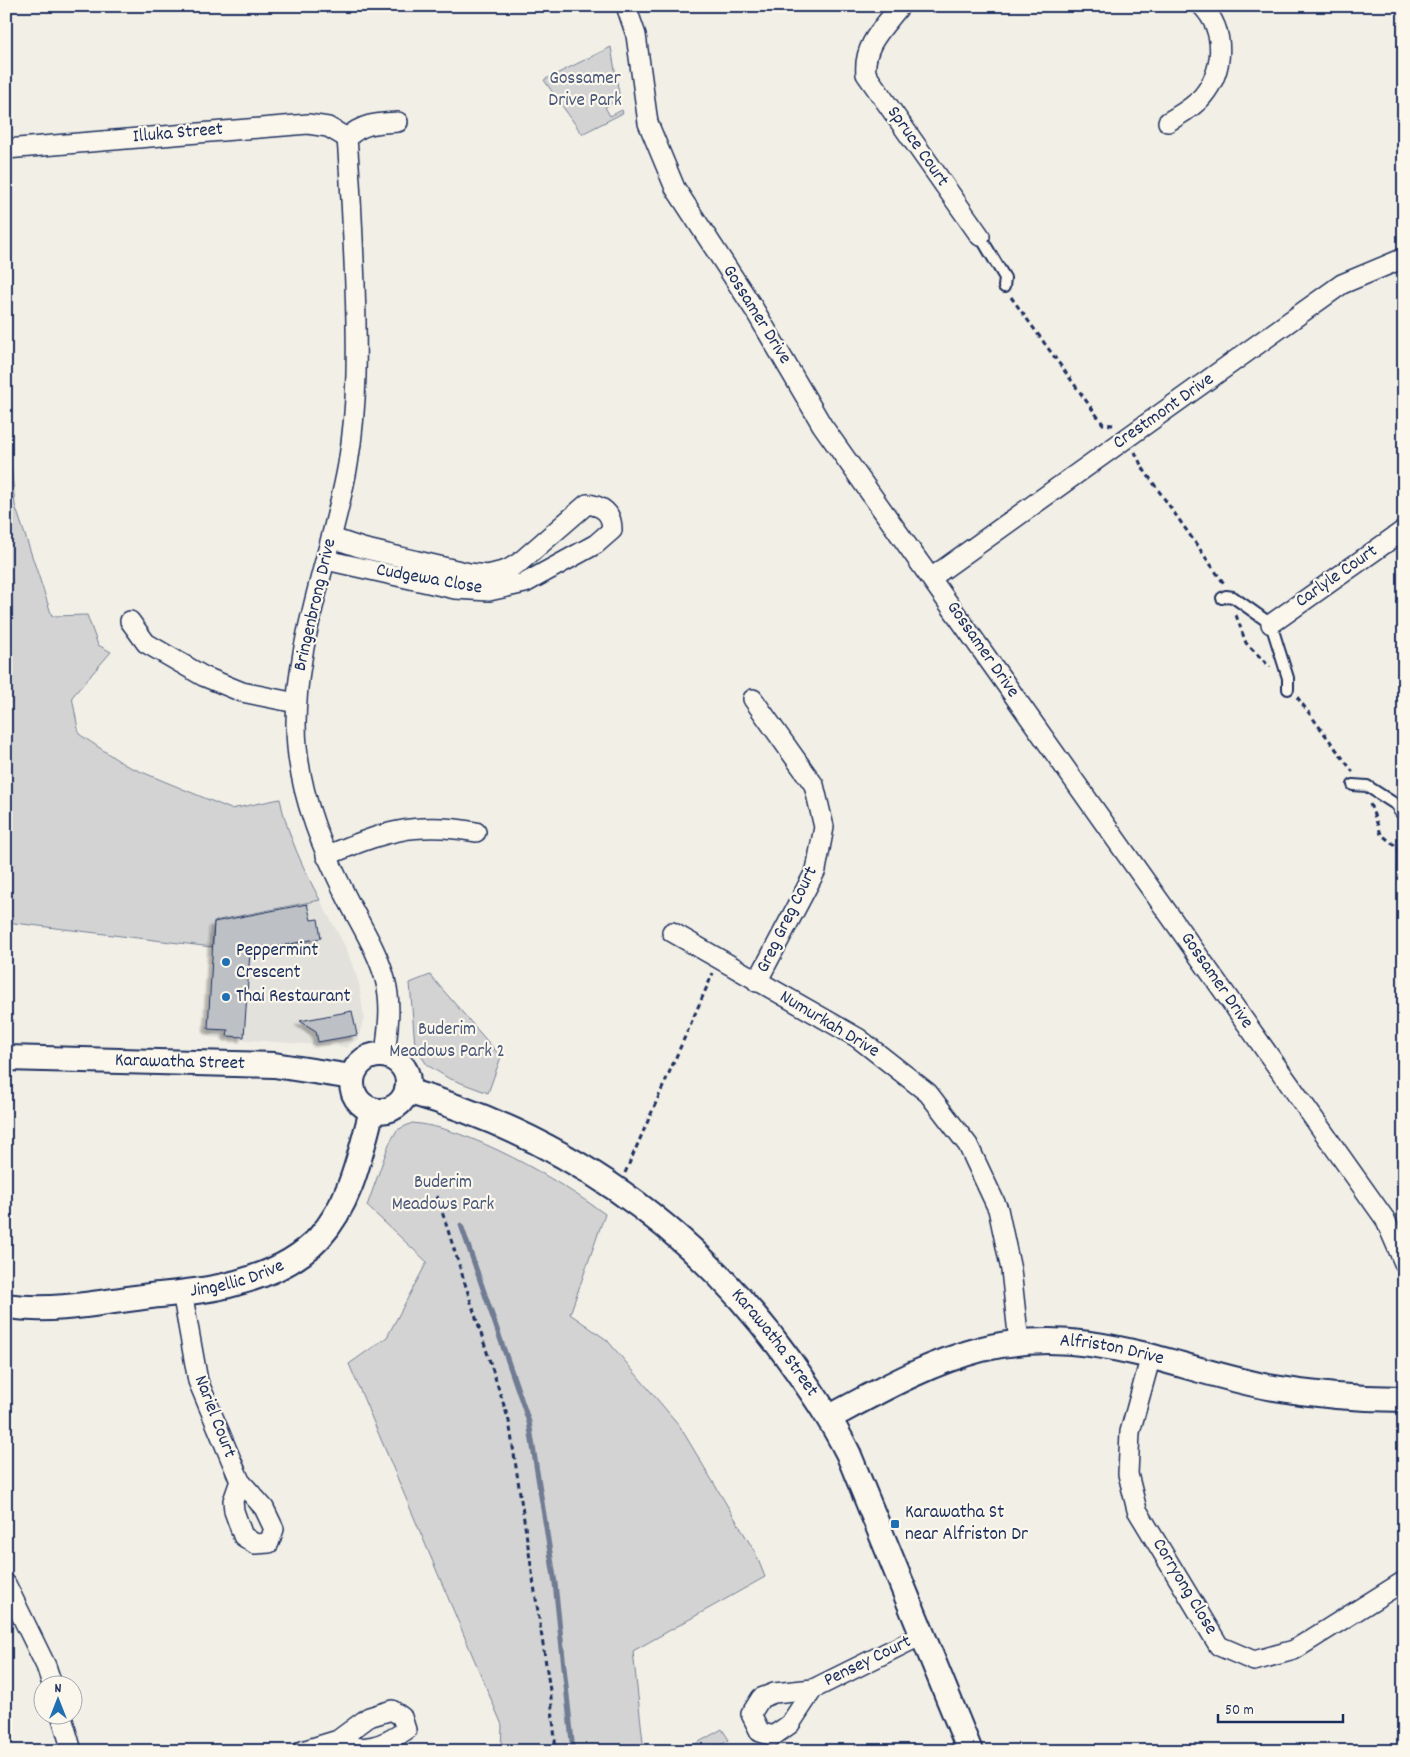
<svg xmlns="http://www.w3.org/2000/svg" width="1410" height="1757" viewBox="0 0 1410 1757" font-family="Dekko,sans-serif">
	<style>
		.built { fill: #e2e1dc }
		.green { fill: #d2d3d2; stroke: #768198 }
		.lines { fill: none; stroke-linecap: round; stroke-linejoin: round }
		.stream { stroke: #707b93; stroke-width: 5 }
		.building { fill: #bdc0c4; stroke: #1b2f5e; filter: url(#shadow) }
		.service-casing { stroke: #1b2f5e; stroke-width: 14 }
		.minor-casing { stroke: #1b2f5e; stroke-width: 22 }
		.tertiary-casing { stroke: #1b2f5e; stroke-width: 28 }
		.path { stroke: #1b2f5e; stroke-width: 3; stroke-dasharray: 5 4; stroke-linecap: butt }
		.service { stroke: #fbf7ec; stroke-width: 10 }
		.minor { stroke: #fbf7ec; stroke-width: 19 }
		.tertiary { stroke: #fbf7ec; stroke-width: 24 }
		.poi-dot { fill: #1f6fb2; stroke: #fbf7ec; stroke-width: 2 }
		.labels { text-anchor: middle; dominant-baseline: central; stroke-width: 4.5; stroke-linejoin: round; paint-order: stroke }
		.park-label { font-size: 19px; fill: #49587b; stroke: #fbf7ec }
		.street-label { font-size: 19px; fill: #1b2f5e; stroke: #fbf7ec }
		.poi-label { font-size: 19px; fill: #1b2f5e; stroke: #fbf7ec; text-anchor: start }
	</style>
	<defs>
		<filter id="shadow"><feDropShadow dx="-4.5" dy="4.5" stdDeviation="1" flood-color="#0004"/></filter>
	</defs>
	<rect width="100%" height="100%" fill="#f2efe6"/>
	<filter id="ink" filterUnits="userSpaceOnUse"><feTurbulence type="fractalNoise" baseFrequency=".02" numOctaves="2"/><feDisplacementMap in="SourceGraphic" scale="10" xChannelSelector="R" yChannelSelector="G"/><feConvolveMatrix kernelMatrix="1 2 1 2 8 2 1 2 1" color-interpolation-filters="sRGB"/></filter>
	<g filter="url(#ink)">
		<polygon class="built" points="320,900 346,948 359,983 364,1018 358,1039 346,1047 207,1037 214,921"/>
		<g class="green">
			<polygon points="611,47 620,99 605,107 610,116 622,110 623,113 582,134 544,80"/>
			<path d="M 6,413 L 15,505 L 52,616 L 87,615 L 98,645 L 111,652 L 72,697 L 79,734 L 125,765 L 231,809 L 280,799 C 287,834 304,870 320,900 L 214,921 L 212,947 L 6,922 Z"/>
			<polygon points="430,975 501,1057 488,1093 448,1078 427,1065 415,1046 410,983"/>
			<path d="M 412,1123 C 469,1127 558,1180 605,1214 L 570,1314 L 607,1340 L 679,1425 L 755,1552 L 765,1577 L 633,1651 L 644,1751 L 501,1751 L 502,1725 L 349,1364 L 387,1337 L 427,1262 L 367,1206 L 389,1144 L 397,1130 Z"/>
			<polygon points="722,1729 729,1740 709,1751 683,1751"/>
		</g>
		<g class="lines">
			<polyline class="stream" points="461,1225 529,1422 555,1583 573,1751"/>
		</g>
		<g class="building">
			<polygon points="307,904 311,920 318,919 321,938 250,952 244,1037 227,1036 228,1030 208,1029 214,922"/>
			<polygon points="352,1011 357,1035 318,1042 316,1031 300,1021"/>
		</g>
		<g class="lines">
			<g class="service-casing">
				<g id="service">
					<polyline points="980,236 1005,278 1004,287"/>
					<polyline points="1222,598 1226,596 1233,597 1271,624 1288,678 1288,689"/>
					<polyline points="1353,785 1367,786 1403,809 1404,812"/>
				</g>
			</g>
			<g class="minor-casing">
				<g id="minor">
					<polyline points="626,6 636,35 648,123 675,188 754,309 822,425 1385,1219 1404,1263"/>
					<path d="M 900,6 C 883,28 863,45 866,74 L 980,236"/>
					<path d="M 1168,122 C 1179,115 1193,108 1202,97 C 1224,71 1227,32 1202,6"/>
					<path d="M 347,138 C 351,187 353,236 355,285 C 357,346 358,404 348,464 C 332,556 289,653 297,747 C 302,801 323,850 347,898 C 361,926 377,950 385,979 C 392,1004 388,1029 385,1055"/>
					<path d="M 347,138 C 362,123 378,123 398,122"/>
					<polyline points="6,149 308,124 328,127 347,138"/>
					<path d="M 326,560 L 455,589 L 489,591 L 525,583 L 596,544 L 612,530 C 612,513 603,506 587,504 L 520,562 L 507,570 L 488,575 L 469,573 L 362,548 L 332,538"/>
					<polyline points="931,578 1342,284 1404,258"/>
					<polyline points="130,621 146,643 203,676 242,692 296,703"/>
					<polyline points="1271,624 1404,530"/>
					<polyline points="753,699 814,785 824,827 816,870 757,982"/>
					<polyline points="1403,809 1404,809"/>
					<path d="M 326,856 C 383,832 414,821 476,832"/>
					<polyline points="672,932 858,1038 928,1093 968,1145 998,1209 1011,1270 1019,1343"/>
					<polyline points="182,1292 198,1381 240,1481 264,1508 274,1529 269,1543 255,1544 243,1536 234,1511 233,1501 240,1481"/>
					<polyline points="1151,1356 1130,1432 1128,1474 1137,1510 1219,1646 1254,1661 1294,1650 1404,1581"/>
					<polyline points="6,1584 46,1666 52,1684"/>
					<polyline points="813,1689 774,1693 761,1698 751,1714 760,1732 773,1736 790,1724 813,1689 922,1635"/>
					<polyline points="61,1714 72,1751"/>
					<path d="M 302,1751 L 338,1740 L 369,1717 L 392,1710 L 402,1717 L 406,1730 C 387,1744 359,1756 338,1740"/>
				</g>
			</g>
			<g class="tertiary-casing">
				<g id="tertiary">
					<circle cx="380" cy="1083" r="28"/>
					<path id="s1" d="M 6,1058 L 274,1065 L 352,1077"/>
					<path id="s2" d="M 407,1091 C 566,1137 693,1226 790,1361 C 812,1392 831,1419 848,1453 L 970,1751"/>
					<path id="s3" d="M 6,1306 C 54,1313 103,1302 150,1296 C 178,1293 209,1291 236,1283 C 266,1275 298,1261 319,1238 C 351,1203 360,1155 372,1110"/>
					<path id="s4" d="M 830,1417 C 879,1391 928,1363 982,1349 C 1088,1323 1168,1367 1268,1387 C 1313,1395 1358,1399 1404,1399"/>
				</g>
			</g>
			<g class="path">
				<polyline points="1011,297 1103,424 1114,425"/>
				<polyline points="1135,452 1142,467 1225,585"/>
				<polyline points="1236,615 1246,643 1270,667"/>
				<polyline points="1297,697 1353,772"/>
				<polyline points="1370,804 1381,834 1404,853"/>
				<polyline points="625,1173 713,973"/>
				<polyline points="437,1196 509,1421 551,1697 556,1751"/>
			</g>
			<use href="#service" class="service"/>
			<use href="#minor" class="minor"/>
			<use href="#tertiary" class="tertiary"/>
		</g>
	</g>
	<g class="poi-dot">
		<circle cx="226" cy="962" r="5"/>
		<circle cx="226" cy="997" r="5"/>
		<rect x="890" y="1519" width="10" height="10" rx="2.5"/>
	</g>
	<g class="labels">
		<g class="park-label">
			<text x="585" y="79">Gossamer<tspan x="585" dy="22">Drive Park</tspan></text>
			<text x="447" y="1030">Buderim<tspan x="447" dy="22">Meadows Park 2</tspan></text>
			<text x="443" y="1183">Buderim<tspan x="443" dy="22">Meadows Park</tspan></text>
		</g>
		<g class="street-label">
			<text transform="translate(178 134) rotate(-5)">Illuka Street</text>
			<text transform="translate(917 147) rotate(55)">Spruce Court</text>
			<text transform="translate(756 315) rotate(58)">Gossamer Drive</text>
			<text transform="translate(1164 412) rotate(-35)">Crestmont Drive</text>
			<text transform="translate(1337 577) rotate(-35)">Carlyle Court</text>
			<text transform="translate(429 580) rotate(10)">Cudgewa Close</text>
			<text transform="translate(316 605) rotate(-77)">Bringenbrong Drive</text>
			<text transform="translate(982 650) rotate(55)">Gossamer Drive</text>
			<text transform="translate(788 920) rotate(-64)">Greg Greg Court</text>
			<text transform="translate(1216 981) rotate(55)">Gossamer Drive</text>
			<text transform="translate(829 1025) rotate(31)">Numurkah Drive</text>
			<text stroke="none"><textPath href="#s1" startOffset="174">Karawatha Street</textPath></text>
			<text stroke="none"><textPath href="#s3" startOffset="234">Jingellic Drive</textPath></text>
			<text stroke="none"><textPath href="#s2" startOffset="454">Karawatha Street</textPath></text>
			<text stroke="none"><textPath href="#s4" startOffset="298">Alfriston Drive</textPath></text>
			<text transform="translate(214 1417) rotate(69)">Nariel Court</text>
			<text transform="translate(1184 1587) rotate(59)">Corryong Close</text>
			<text transform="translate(868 1662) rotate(-26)">Pensey Court</text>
		</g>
		<g class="poi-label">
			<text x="236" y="951">Peppermint<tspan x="236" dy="22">Crescent</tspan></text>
			<text x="236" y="997">Thai Restaurant</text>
			<text x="905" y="1513">Karawatha St<tspan x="905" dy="22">near Alfriston Dr</tspan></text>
		</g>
	</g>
	<rect width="1410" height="1757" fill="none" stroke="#fbf7ec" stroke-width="25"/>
	<rect x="12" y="12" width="1385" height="1732" fill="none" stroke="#1b2f5e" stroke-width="2" filter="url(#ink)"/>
	<g transform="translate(58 1700)"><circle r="24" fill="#fbf7ec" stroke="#a1a7b3"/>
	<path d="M0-4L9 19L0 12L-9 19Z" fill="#1f6fb2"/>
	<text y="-8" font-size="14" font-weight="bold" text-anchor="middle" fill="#1b2f5e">N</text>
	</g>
	<path d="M1218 1714v8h125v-8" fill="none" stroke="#1b2f5e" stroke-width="2.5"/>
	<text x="1225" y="1714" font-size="15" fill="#1b2f5e" stroke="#fbf7ec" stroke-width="4" paint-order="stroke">50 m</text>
</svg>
